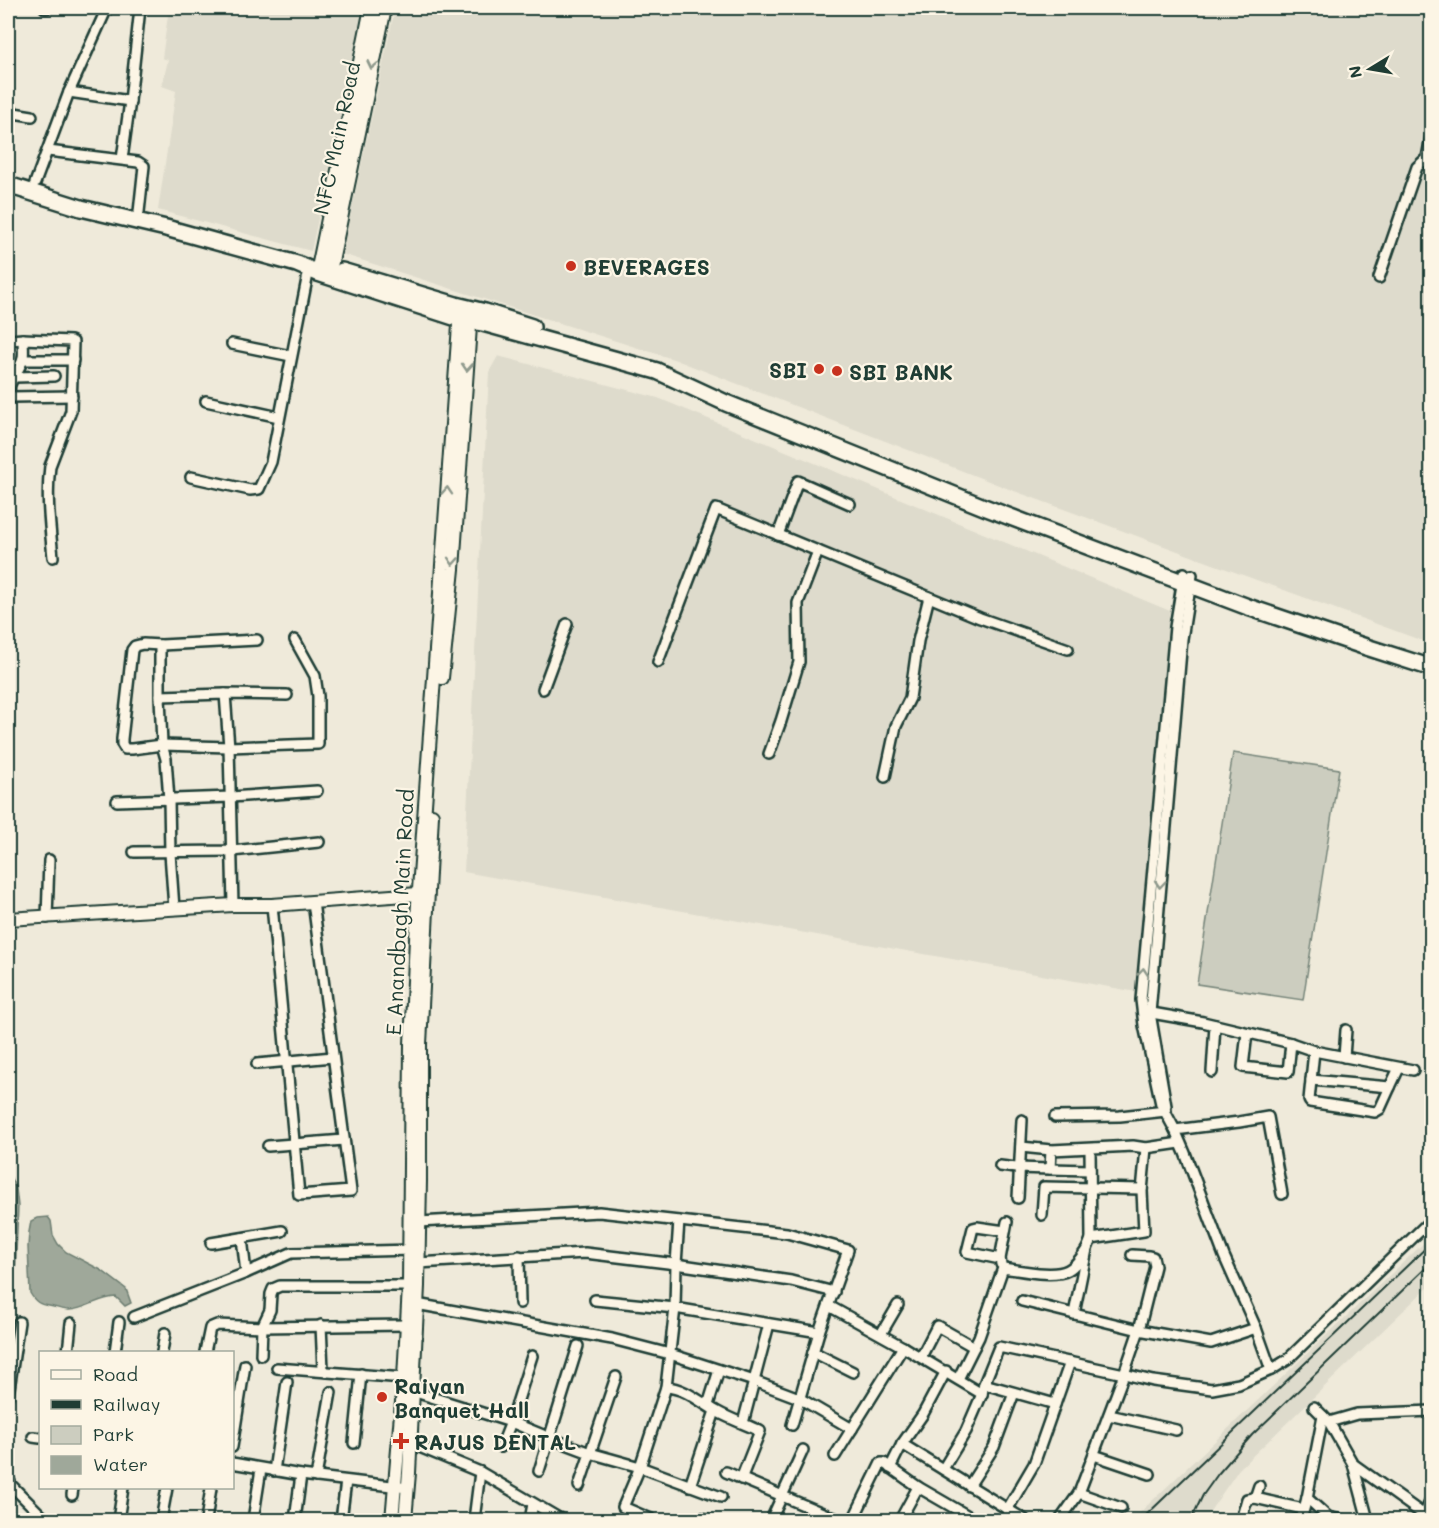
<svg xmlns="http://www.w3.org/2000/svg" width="1439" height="1528" viewBox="0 0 1439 1528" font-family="Mali,sans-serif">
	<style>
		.built { fill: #dedbcc }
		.green { fill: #cccdbf; stroke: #76857a; stroke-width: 1.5 }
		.water { fill: #9fa89a; stroke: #6c7d71; stroke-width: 1.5 }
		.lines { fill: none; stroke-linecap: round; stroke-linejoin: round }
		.minor-casing { stroke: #1f3d34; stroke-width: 14 }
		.tertiary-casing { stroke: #1f3d34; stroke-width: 16 }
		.secondary-casing { stroke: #1f3d34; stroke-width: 18 }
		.primary-casing { stroke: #1f3d34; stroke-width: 20 }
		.minor { stroke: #fcf5e5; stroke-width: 9 }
		.tertiary { stroke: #fcf5e5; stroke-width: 12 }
		.secondary { stroke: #fcf5e5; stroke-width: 14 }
		.primary { stroke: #fcf5e5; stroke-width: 15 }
		.rail { stroke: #1f3d34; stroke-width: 2 }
		.oneway { stroke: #8e998c }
		.poi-dot { fill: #c8321e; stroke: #fcf5e5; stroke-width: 2 }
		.labels { text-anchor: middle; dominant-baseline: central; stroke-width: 4.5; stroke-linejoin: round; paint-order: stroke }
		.street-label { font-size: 21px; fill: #1f3d34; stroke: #fcf5e5 }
		.poi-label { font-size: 21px; font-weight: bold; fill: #1f3d34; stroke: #fcf5e5; text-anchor: start }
	</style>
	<rect width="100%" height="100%" fill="#efeada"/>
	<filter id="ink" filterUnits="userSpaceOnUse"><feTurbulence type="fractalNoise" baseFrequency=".0167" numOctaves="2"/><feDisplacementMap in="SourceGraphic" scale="12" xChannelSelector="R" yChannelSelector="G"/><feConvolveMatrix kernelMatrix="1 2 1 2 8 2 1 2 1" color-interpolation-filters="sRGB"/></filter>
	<g filter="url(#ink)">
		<g class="built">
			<polygon points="169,8 366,8 336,136 311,251 158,210 176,91 162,86 168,60 162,58"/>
			<polygon points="395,8 1431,8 1431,644 1009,489 676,360 342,254"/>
			<polygon points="498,356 658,398 1170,611 1137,992 464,872 489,372"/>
			<polygon points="1431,1236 1431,1284 1239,1469 1204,1520 1132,1520"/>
		</g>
		<polygon class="green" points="1233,753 1339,769 1303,1000 1197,984"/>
		<g class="water">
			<polygon points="8,1172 16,1189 18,1206 15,1277 13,1291 8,1293"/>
			<path d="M 48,1217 L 51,1221 L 53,1235 L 58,1244 L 66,1252 L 101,1270 L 126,1289 L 131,1303 L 125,1306 L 116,1297 C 99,1297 85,1310 69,1310 C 62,1310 56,1307 49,1306 C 40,1305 35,1302 30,1293 L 28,1247 L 29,1232 L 31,1221 L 37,1218 Z"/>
		</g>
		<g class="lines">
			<g class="minor-casing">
				<g id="minor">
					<polyline points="45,8 47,8"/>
					<polyline points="69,92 130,101"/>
					<polyline points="8,112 32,116"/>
					<polyline points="48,151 138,162 144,166 139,212"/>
					<polyline points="122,159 130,101 140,8"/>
					<polyline points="35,183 69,92 107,8"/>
					<polyline points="1379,278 1417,167 1427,158 1432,131"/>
					<path d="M 23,339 C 23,345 24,352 23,358 C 21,371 2,386 12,397 L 72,396"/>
					<path d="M 8,342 L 9,340 L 23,339 L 71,341 L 73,342 L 71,411 L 50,466 C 46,496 50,527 53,557"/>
					<polyline points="232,344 291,356"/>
					<polyline points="23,360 73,360"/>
					<polyline points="15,377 54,376"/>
					<polyline points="206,401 279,417"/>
					<polyline points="191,477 250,490 259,489 271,462 309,269"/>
					<polyline points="778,535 798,481 850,504"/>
					<polyline points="1184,573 1175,627 1141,1000 1144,1025 1161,1104 1175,1130 1185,1153 1224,1256 1256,1328 1271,1370"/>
					<polyline points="257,640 161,645 143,644 135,646 132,650 122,739 122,744 125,749 132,749 162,745 229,747 318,744 318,696 315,676 295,640"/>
					<polyline points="160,645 160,696 162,745 166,759 169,800 170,853 174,908"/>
					<polyline points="658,662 716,509 980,618 1068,649"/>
					<polyline points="543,689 567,624"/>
					<polyline points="225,694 229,747 233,905"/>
					<polyline points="160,696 225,694 287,695"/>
					<polyline points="769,754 781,721 799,662 798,603 818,551"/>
					<polyline points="885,777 896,726 910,698 918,641 929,597"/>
					<polyline points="117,801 231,797 317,791"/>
					<polyline points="134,852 232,851 319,842"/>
					<polyline points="272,905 299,1195 351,1191 313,902"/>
					<polyline points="47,918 49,860"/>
					<polyline points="1146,1012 1203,1022 1291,1043 1314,1051 1413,1070"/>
					<polyline points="1247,1033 1243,1067 1288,1072 1291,1043"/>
					<polyline points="1314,1051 1309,1100 1310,1102 1375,1112 1380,1109 1390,1087"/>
					<polyline points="1344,1057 1346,1030"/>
					<polyline points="257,1064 333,1057"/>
					<polyline points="1212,1072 1215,1025"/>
					<polyline points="1311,1080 1390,1087 1399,1068"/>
					<polyline points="1166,1106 1150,1013 1182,639 1192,575"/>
					<polyline points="1055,1117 1120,1116 1166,1111"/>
					<polyline points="1175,1130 1239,1122 1268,1117 1282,1194"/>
					<polyline points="268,1146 344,1140"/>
					<polyline points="1021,1147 1051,1150"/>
					<polyline points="1000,1166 1016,1168 1050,1169 1051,1150 1133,1146 1146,1148 1180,1143"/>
					<polyline points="1050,1169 1090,1170"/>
					<polyline points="1018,1198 1022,1120"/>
					<polyline points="1042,1215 1044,1187 1142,1189"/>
					<polyline points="419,1222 599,1212 787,1233 848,1250 819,1332 792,1425"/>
					<polyline points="242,1238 246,1273"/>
					<polyline points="1091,1239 1144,1231 1142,1191 1146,1148"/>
					<polyline points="211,1243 282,1231"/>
					<polyline points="519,1256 520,1303"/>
					<polyline points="1000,1259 967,1252 973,1228 977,1227 1005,1231"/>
					<polyline points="418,1263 585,1253 676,1264 791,1281 834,1292"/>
					<polyline points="1001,1264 1000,1259 1007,1222"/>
					<polyline points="595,1300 675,1308 819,1332"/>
					<polyline points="1022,1301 1139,1330 1211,1343 1256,1328"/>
					<polyline points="416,1304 612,1339 670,1354 754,1381 799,1398 852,1429"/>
					<polyline points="829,1306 903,1347 982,1394"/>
					<polyline points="1074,1314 1087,1249 1091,1239 1090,1149"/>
					<polyline points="134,1317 246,1273 291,1253 413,1250"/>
					<polyline points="321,1325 323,1370"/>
					<polyline points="881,1334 898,1305"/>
					<polyline points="68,1352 71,1323"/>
					<polyline points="115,1352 119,1322"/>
					<polyline points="162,1352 165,1333"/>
					<polyline points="205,1352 210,1328 217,1325 262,1327 406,1325"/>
					<polyline points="813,1352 853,1372"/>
					<polyline points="261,1355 262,1327 270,1310 271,1294 273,1289 280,1286 409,1286"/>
					<polyline points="921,1357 937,1326 974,1347"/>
					<polyline points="277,1368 404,1378"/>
					<path d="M 958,1379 L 979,1337 L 1003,1268 C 1020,1270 1053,1278 1068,1270 C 1077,1265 1082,1256 1087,1249"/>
					<polyline points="984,1384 1055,1404"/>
					<path d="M 666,1387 C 685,1388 700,1402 716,1411 C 730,1419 745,1424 760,1431 L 741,1479"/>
					<polyline points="409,1390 511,1422 550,1438 590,1453 640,1467 721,1497"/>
					<polyline points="8,1396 19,1322"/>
					<polyline points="708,1405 719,1370"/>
					<polyline points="1314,1407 1329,1422 1353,1464 1368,1520"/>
					<polyline points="1109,1415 1176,1430"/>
					<polyline points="1329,1422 1357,1414 1432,1411"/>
					<polyline points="743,1423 769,1324"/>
					<polyline points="33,1437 40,1438"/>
					<polyline points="354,1443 361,1374"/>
					<polyline points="410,1443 480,1472 562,1520"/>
					<polyline points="902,1444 1025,1520"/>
					<polyline points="232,1447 245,1365"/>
					<polyline points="501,1447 511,1422 532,1356"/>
					<polyline points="1094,1455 1150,1474"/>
					<polyline points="835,1456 903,1347"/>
					<polyline points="232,1463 301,1475 408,1488"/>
					<polyline points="1353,1464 1424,1515"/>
					<polyline points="890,1468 902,1444 923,1414 946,1371"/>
					<polyline points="943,1469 966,1431 982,1394 984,1384 999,1347 1124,1374 1153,1381 1212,1389 1239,1384 1271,1370 1287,1360 1432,1219"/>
					<polyline points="274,1471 287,1382"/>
					<polyline points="539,1471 578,1346"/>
					<polyline points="726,1472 839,1520"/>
					<polyline points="8,1477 11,1485 46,1520"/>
					<polyline points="316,1477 331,1392"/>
					<polyline points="579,1486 616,1377"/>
					<polyline points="690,1486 715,1411"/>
					<polyline points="969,1486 994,1447 1014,1393"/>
					<polyline points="1079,1493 1121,1508"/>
					<polyline points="72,1495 73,1488"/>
					<polyline points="1255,1498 1259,1486"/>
					<polyline points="1307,1498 1328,1517 1342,1520"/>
					<polyline points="1007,1510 1034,1464 1070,1362"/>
					<polyline points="118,1520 123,1488"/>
					<polyline points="161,1520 167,1488"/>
					<polyline points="206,1520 211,1488"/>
					<polyline points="253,1520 261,1469"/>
					<polyline points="295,1520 301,1475"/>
					<polyline points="341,1520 346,1481"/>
					<polyline points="474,1520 480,1472"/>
					<polyline points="530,1520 533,1504"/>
					<polyline points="653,1520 623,1507 640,1467 666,1387 675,1308 676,1264 679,1221"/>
					<polyline points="701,1520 702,1518 709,1520"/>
					<polyline points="771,1520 803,1450"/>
					<polyline points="853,1520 881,1463 884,1463 918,1487 975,1520"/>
					<polyline points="900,1520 918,1487"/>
					<polyline points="1060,1520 1079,1493 1124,1374 1139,1330 1155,1266 1153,1257 1149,1256 1132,1255"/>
					<polyline points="1241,1520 1247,1499 1255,1498 1303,1509"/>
					<polyline points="1301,1520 1307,1498 1323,1416"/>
					<polyline points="1423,1520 1424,1515 1432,1498"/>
				</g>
			</g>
			<g class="tertiary-casing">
				<g id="tertiary">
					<polyline points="442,678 453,569 471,312"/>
					<polyline points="8,919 233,905 272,905 418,894 426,894"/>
					<polyline points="392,1520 404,1378 409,1286 411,1044 417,918 460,311"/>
					<polyline points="405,1520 409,1473 418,1286 420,1181 420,1044 432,815"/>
				</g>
			</g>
			<g class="secondary-casing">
				<g id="secondary">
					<polyline points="318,273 372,8"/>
					<polyline points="328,276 384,8"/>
				</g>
			</g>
			<g class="primary-casing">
				<g id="primary">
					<polyline points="8,185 81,208 166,228 297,264 318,273 460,319 483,323 657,371 726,403 984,507 1248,607 1363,646 1432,668"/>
					<polyline points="342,271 456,305 485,312 532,327"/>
				</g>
			</g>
			<use href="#minor" class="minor"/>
			<use href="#tertiary" class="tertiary"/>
			<use href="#secondary" class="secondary"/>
			<use href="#primary" class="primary"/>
			<g class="rail">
				<polyline points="1141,1520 1432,1242"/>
				<polyline points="1191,1520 1203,1495 1218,1474 1252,1435 1432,1262"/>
			</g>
		</g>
		<defs><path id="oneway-chevron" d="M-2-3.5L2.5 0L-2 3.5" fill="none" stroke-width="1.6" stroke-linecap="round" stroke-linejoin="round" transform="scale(1.5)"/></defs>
		<g class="oneway">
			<use href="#oneway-chevron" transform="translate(372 65) rotate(102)"/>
			<use href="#oneway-chevron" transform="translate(467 367) rotate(94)"/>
			<use href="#oneway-chevron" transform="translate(447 491) rotate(-86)"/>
			<use href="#oneway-chevron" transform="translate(453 561) rotate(94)"/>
			<use href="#oneway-chevron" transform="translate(1160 884) rotate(95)"/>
			<use href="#oneway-chevron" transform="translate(1143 972) rotate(-85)"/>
		</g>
	</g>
	<g class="poi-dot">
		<circle cx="571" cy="266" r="6"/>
		<circle cx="819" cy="369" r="6"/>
		<circle cx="837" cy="371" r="6"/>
		<circle cx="382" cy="1397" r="6"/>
		<path d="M398 1432h6v6h6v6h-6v6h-6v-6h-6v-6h6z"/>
	</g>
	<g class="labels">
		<g class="street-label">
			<text transform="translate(336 138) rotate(-78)">NFC Main Road</text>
			<text transform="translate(399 912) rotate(-87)">E Anandbagh Main Road</text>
		</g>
		<g class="poi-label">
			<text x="583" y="266">BEVERAGES</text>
			<text x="807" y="369" text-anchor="end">SBI</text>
			<text x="849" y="371">SBI BANK</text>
			<text x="394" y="1385">Raiyan<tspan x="394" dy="24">Banquet Hall</tspan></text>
			<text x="414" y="1441">RAJUS DENTAL</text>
		</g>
	</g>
	<rect width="1439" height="1528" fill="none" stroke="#fcf5e5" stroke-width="30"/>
	<rect x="15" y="15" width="1409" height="1498" fill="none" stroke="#1f3d34" stroke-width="2" filter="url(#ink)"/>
	<rect x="39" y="1351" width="195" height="138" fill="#fcf5e5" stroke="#a4ab9e" stroke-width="1.5"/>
	<rect x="51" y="1370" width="30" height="9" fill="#fcf5e5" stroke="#a4ab9e" stroke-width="1.5"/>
	<text x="93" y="1381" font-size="18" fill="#1f3d34">Road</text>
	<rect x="51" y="1400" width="30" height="9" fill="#1f3d34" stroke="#a4ab9e" stroke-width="1.5"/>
	<text x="93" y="1411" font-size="18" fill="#1f3d34">Railway</text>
	<rect x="51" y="1426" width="30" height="18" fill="#cccdbf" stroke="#a4ab9e" stroke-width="1.5"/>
	<text x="93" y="1441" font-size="18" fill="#1f3d34">Park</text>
	<rect x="51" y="1456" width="30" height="18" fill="#9fa89a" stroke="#a4ab9e" stroke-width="1.5"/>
	<text x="93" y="1471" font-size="18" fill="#1f3d34">Water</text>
	<g transform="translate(1370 69) rotate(259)" stroke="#fcf5e5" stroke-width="4.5" paint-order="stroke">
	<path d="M0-4.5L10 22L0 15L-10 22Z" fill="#1f3d34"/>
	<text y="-9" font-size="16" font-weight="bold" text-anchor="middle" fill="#1f3d34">N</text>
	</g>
</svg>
